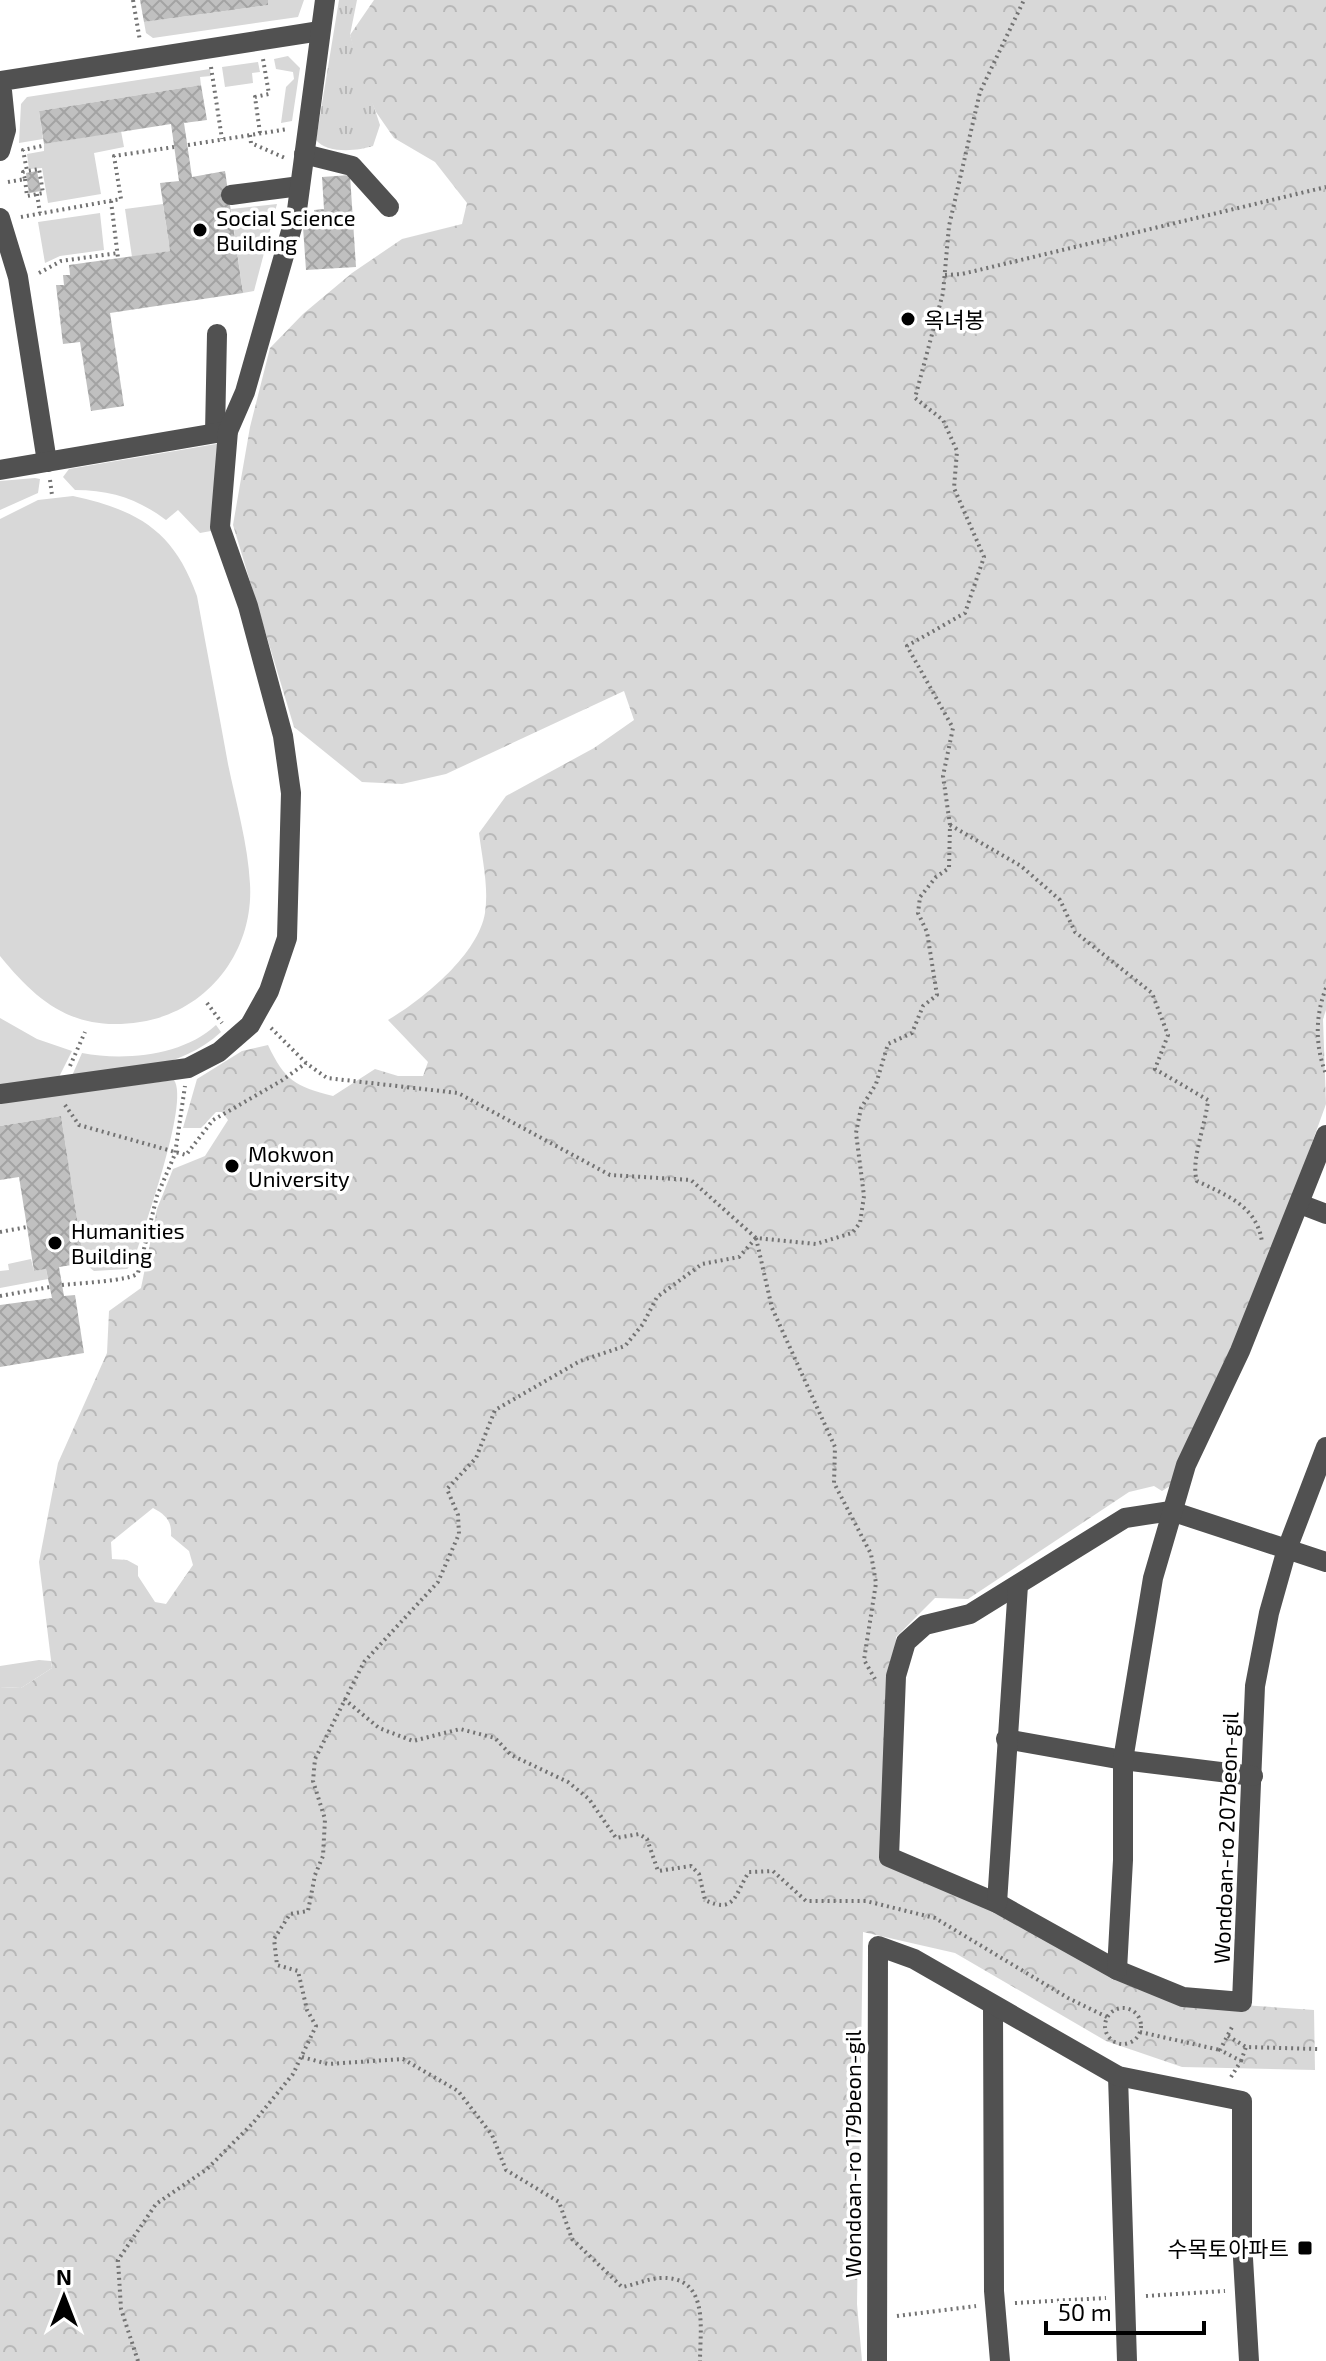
<svg xmlns="http://www.w3.org/2000/svg" width="1326" height="2361" viewBox="0 0 1326 2361" font-family="'Exo 2','Noto Sans KR',sans-serif">
	<style>
		.grass { fill: url(#grass-tufts) }
		.forest { fill: url(#forest-crowns); fill-rule: evenodd }
		.garden { fill: #d8d8d8 }
		.building { fill: url(#building-cross-hatch) }
		.lines { fill: none; stroke-linecap: round; stroke-linejoin: round }
		.path { stroke: #737373; stroke-width: 4; stroke-dasharray: 2 4; stroke-linecap: butt }
		.minor { stroke: #515151; stroke-width: 20 }
		.poi-dot { fill: #000; stroke: #fff; stroke-width: 3 }
		.labels { text-anchor: middle; dominant-baseline: central; stroke-width: 7; stroke-linejoin: round; paint-order: stroke }
		.poi-label { font-size: 22px; fill: #000; stroke: #fff; text-anchor: start }
		.street-label { font-size: 22px; fill: #000; stroke: #fff }
	</style>
	<defs>
		<pattern id="grass-tufts" width="24" height="20" patternUnits="userSpaceOnUse" patternTransform="scale(2)"><rect width="24" height="20" fill="#d8d8d8"/><path d="M3 7l-1-3M5 7V3M7 7l1-3M15 17l-1-3M17 17v-4M19 17l1-3" fill="none" stroke="#b8b8b8"/></pattern>
		<pattern id="forest-crowns" width="20" height="18" patternUnits="userSpaceOnUse" patternTransform="scale(2)"><rect width="20" height="18" fill="#d8d8d8"/><path d="M2 6a3 3 0 1 1 6 0M12 15a3 3 0 1 1 6 0" fill="none" stroke="#b8b8b8"/></pattern>
		<pattern id="building-cross-hatch" width="8" height="8" patternUnits="userSpaceOnUse" patternTransform="scale(2)"><rect width="8" height="8" fill="#c0c0c0"/><path d="M0 0l8 8M0 8l8-8" fill="none" stroke="#a3a3a3"/></pattern>
	</defs>
	<rect width="100%" height="100%" fill="#fff"/>
	<path class="grass" d="M 339,0 L 357,0 L 350,35 L 380,125 L 373,146 C 358,151 327,154 316,140 Z"/>
	<path class="forest" d="M 374,0 L 1326,0 L 1326,1010 L 1323,1019 L 1326,1104 L 1243,1334 L 1178,1481 L 1162,1491 L 1154,1486 L 1129,1492 L 968,1599 L 935,1598 L 896,1637 L 889,1861 L 1183,2001 L 1314,2010 L 1315,2070 L 1182,2067 L 1106,2041 L 955,1953 L 863,1932 L 857,2304 L 862,2361 L 0,2361 L 0,1687 L 21,1688 L 52,1668 L 39,1562 L 58,1463 L 107,1353 L 109,1311 L 141,1288 L 157,1209 L 173,1169 L 205,1156 L 228,1120 L 222,1112 L 216,1112 L 201,1128 L 183,1128 L 197,1079 L 242,1051 L 268,1045 C 285,1081 295,1086 333,1096 L 375,1069 L 398,1076 L 423,1076 L 428,1062 L 388,1020 C 422,1000 478,955 485,913 C 489,887 482,858 479,833 L 506,796 L 594,748 L 634,720 L 624,691 L 446,774 L 402,784 L 362,782 L 294,727 L 233,525 L 250,427 L 270,348 L 303,314 L 352,273 L 402,239 L 462,224 L 467,203 L 435,162 L 394,138 L 376,112 L 362,80 L 350,35 ZM 153,1508 C 166,1515 172,1521 171,1536 L 189,1551 L 193,1565 L 166,1604 L 155,1602 L 138,1576 L 138,1566 L 127,1560 L 112,1559 L 111,1542 Z"/>
	<g class="garden">
		<polygon points="268,0 304,0 298,17 153,38 146,33 144,22 268,5"/>
		<polygon points="288,56 300,68 292,121 281,123 286,87 294,79 293,72 276,69 274,59"/>
		<polygon points="258,62 260,72 252,73 253,83 225,87 222,67"/>
		<polygon points="210,69 211,76 200,77 201,85 39,111 43,139 19,143 21,104 27,97"/>
		<polygon points="121,131 124,147 94,153 101,194 48,203 42,168 29,169 27,154 44,151 44,144"/>
		<polygon points="163,204 170,251 132,257 125,209"/>
		<polygon points="277,204 254,291 243,293 231,209"/>
		<polygon points="100,213 104,250 60,256 45,263 38,222"/>
		<path d="M 222,443 L 211,531 L 200,533 L 178,510 L 166,520 C 138,499 111,490 75,490 L 63,477 L 69,469 Z"/>
		<polygon points="35,478 40,479 38,493 0,510 0,481"/>
		<path d="M 73,496 C 138,510 174,531 197,596 C 207,652 218,708 228,764 C 236,803 248,844 250,884 C 254,951 208,1012 140,1022 C 75,1032 39,1004 0,956 L 0,519 L 38,500 Z"/>
		<polygon points="0,1018 37,1039 72,1051 57,1081 0,1089"/>
		<path d="M 216,1025 L 221,1032 C 180,1070 124,1070 71,1078 L 82,1053 C 124,1061 183,1056 216,1025 Z"/>
		<path d="M 174,1080 C 190,1103 142,1232 133,1264 L 127,1269 L 94,1271 L 84,1263 L 61,1116 L 0,1126 L 0,1102 Z"/>
		<polygon points="31,1259 34,1271 46,1269 48,1279 0,1288 0,1271 9,1270 8,1264"/>
		<polygon points="39,1660 51,1661 52,1668 21,1688 0,1687 0,1666"/>
	</g>
	<g class="building">
		<polygon points="140,0 268,0 268,5 144,22"/>
		<polygon points="201,85 207,120 184,123 192,177 225,171 243,293 110,313 124,406 91,411 80,342 63,344 56,285 64,285 63,275 70,275 69,265 170,251 160,183 179,181 171,124 44,144 39,111"/>
		<polygon points="37,171 41,191 29,193 26,173"/>
		<polygon points="350,175 356,267 306,270 303,227 314,226 314,210 324,209 322,177"/>
		<polygon points="61,1116 84,1263 59,1267 64,1296 75,1295 84,1353 0,1367 0,1305 52,1298 46,1269 34,1271 19,1177 0,1180 0,1126"/>
	</g>
	<g class="lines">
		<g class="path">
			<polyline points="133,0 140,41"/>
			<polyline points="211,67 222,139"/>
			<polyline points="260,133 255,97 269,94 263,59"/>
			<polyline points="250,135 251,143 285,158"/>
			<polyline points="188,145 288,129"/>
			<polyline points="25,179 27,196 43,193 39,169 27,171 23,150 42,146"/>
			<polyline points="8,182 25,179 23,172 27,171"/>
			<polyline points="37,194 40,213"/>
			<polyline points="111,201 118,258"/>
			<polyline points="21,217 121,199 114,156 174,147"/>
			<polyline points="39,273 61,261 118,253"/>
			<polyline points="945,275 962,274 1326,187"/>
			<polyline points="50,480 52,495"/>
			<path d="M 950,825 L 1021,866 L 1060,900 L 1075,932 L 1152,993 L 1168,1035 L 1155,1069 L 1208,1100 C 1206,1124 1190,1162 1197,1181 C 1226,1195 1257,1206 1262,1242"/>
			<path d="M 1326,988 C 1315,1016 1315,1046 1326,1074"/>
			<polyline points="207,1003 222,1023"/>
			<polyline points="271,1028 306,1063 327,1078 458,1093 610,1175 691,1180 756,1238 816,1244 852,1233 860,1223 864,1196 856,1133 861,1108 876,1084 888,1044 912,1033 923,1006 937,995 927,932 918,913 920,897 936,877 949,868 950,825 943,776 953,728 907,646 965,613 984,557 954,488 957,451 943,420 915,398 943,293 949,226 980,92 1024,0"/>
			<polyline points="70,1066 85,1032"/>
			<polyline points="65,1105 79,1125 186,1155 213,1120 281,1081 306,1063"/>
			<polyline points="0,1232 27,1227"/>
			<polyline points="756,1238 772,1308 835,1447 834,1483 871,1554 876,1583 864,1660 875,1679"/>
			<path d="M 62,1285 C 78,1283 131,1281 138,1273 L 157,1196 L 175,1154 L 185,1086"/>
			<polyline points="0,1296 50,1287"/>
			<path d="M 344,1699 L 379,1728 L 413,1741 L 460,1729 L 495,1738 L 511,1755 L 568,1782 L 589,1799 L 616,1838 L 639,1834 L 647,1839 L 658,1871 L 691,1866 L 699,1874 L 705,1900 C 736,1915 735,1893 749,1872 L 773,1871 L 806,1901 L 866,1901 L 935,1918 L 1068,1998 L 1107,2017"/>
			<circle cx="1123" cy="2026" r="18"/>
			<polyline points="1140,2032 1220,2050"/>
			<polyline points="1228,2036 1246,2047"/>
			<path d="M 302,2057 L 328,2064 L 403,2059 L 458,2091 L 492,2135 L 506,2170 L 559,2202 L 572,2239 L 622,2287 C 634,2285 647,2279 659,2278 C 710,2275 700,2328 700,2361"/>
			<polyline points="1241,2061 1246,2047 1318,2049"/>
			<polyline points="1231,2077 1241,2061 1220,2050 1232,2027"/>
			<polyline points="1146,2296 1225,2291"/>
			<polyline points="1015,2303 1106,2298"/>
			<polyline points="897,2316 976,2306"/>
			<polyline points="138,2361 121,2309 118,2260 156,2204 207,2169 253,2123 293,2074 316,2026 307,2010 298,1971 277,1965 274,1939 290,1914 308,1911 315,1875 323,1856 325,1819 313,1781 315,1759 364,1662 438,1582 459,1534 458,1515 447,1489 476,1458 495,1410 580,1361 625,1346 643,1324 657,1297 702,1264 739,1257 756,1238"/>
		</g>
		<g class="minor">
			<polyline points="0,151 6,130 1,81 320,31"/>
			<polyline points="304,154 352,166 389,207"/>
			<polyline points="231,195 300,186"/>
			<polyline points="0,218 18,277 47,462"/>
			<polyline points="215,433 217,334"/>
			<polyline points="0,470 228,431"/>
			<polyline points="0,1094 188,1068 219,1052 250,1025 269,991 287,938 291,793 283,736 248,606 220,527 228,431 245,392 297,210 325,0"/>
			<polyline points="1300,1204 1326,1214"/>
			<polyline points="1326,1447 1287,1549 1269,1613 1255,1686 1242,2002 1183,1997 1117,1970 997,1903 889,1857 896,1676 906,1642 925,1625 970,1614 1125,1518 1171,1511 1326,1562"/>
			<polyline points="1006,1739 1123,1760 1253,1776"/>
			<polyline points="997,1903 1018,1585"/>
			<polyline points="1117,1970 1123,1860 1123,1760 1153,1578 1186,1465 1240,1351 1326,1135"/>
			<polyline points="993,2006 994,2291 1000,2361"/>
			<polyline points="1118,2076 1127,2361"/>
			<polyline points="877,2361 878,1946 914,1959 1118,2076 1242,2101 1242,2241 1249,2361"/>
		</g>
	</g>
	<g class="poi-dot">
		<circle cx="200" cy="230" r="8"/>
		<circle cx="908" cy="319" r="8"/>
		<circle cx="232" cy="1166" r="8"/>
		<circle cx="55" cy="1243" r="8"/>
		<rect x="1297" y="2240" width="16" height="16" rx="4"/>
	</g>
	<g class="labels">
		<g class="poi-label">
			<text x="216" y="217">Social Science<tspan x="216" dy="25">Building</tspan></text>
			<text x="924" y="319">옥녀봉</text>
			<text x="248" y="1153">Mokwon<tspan x="248" dy="25">University</tspan></text>
			<text x="71" y="1230">Humanities<tspan x="71" dy="25">Building</tspan></text>
			<text x="1289" y="2248" text-anchor="end">수목토아파트</text>
		</g>
		<g class="street-label">
			<text transform="translate(1225 1838) rotate(-88)">Wondoan-ro 207beon-gil</text>
			<text transform="translate(852 2154) rotate(-90)">Wondoan-ro 179beon-gil</text>
		</g>
	</g>
	<g transform="translate(64 2297)" stroke="#ffffff" stroke-width="6" paint-order="stroke">
	<path d="M0-6L14 30L0 20L-14 30Z" fill="#000000"/>
	<text y="-12" font-size="22" font-weight="bold" text-anchor="middle" fill="#000000">N</text>
	</g>
	<path d="M1046 2321v12h158v-12" fill="none" stroke="#000000" stroke-width="4"/>
	<text x="1058" y="2321" font-size="24" fill="#000000" stroke="#ffffff" stroke-width="6" paint-order="stroke">50 m</text>
</svg>
